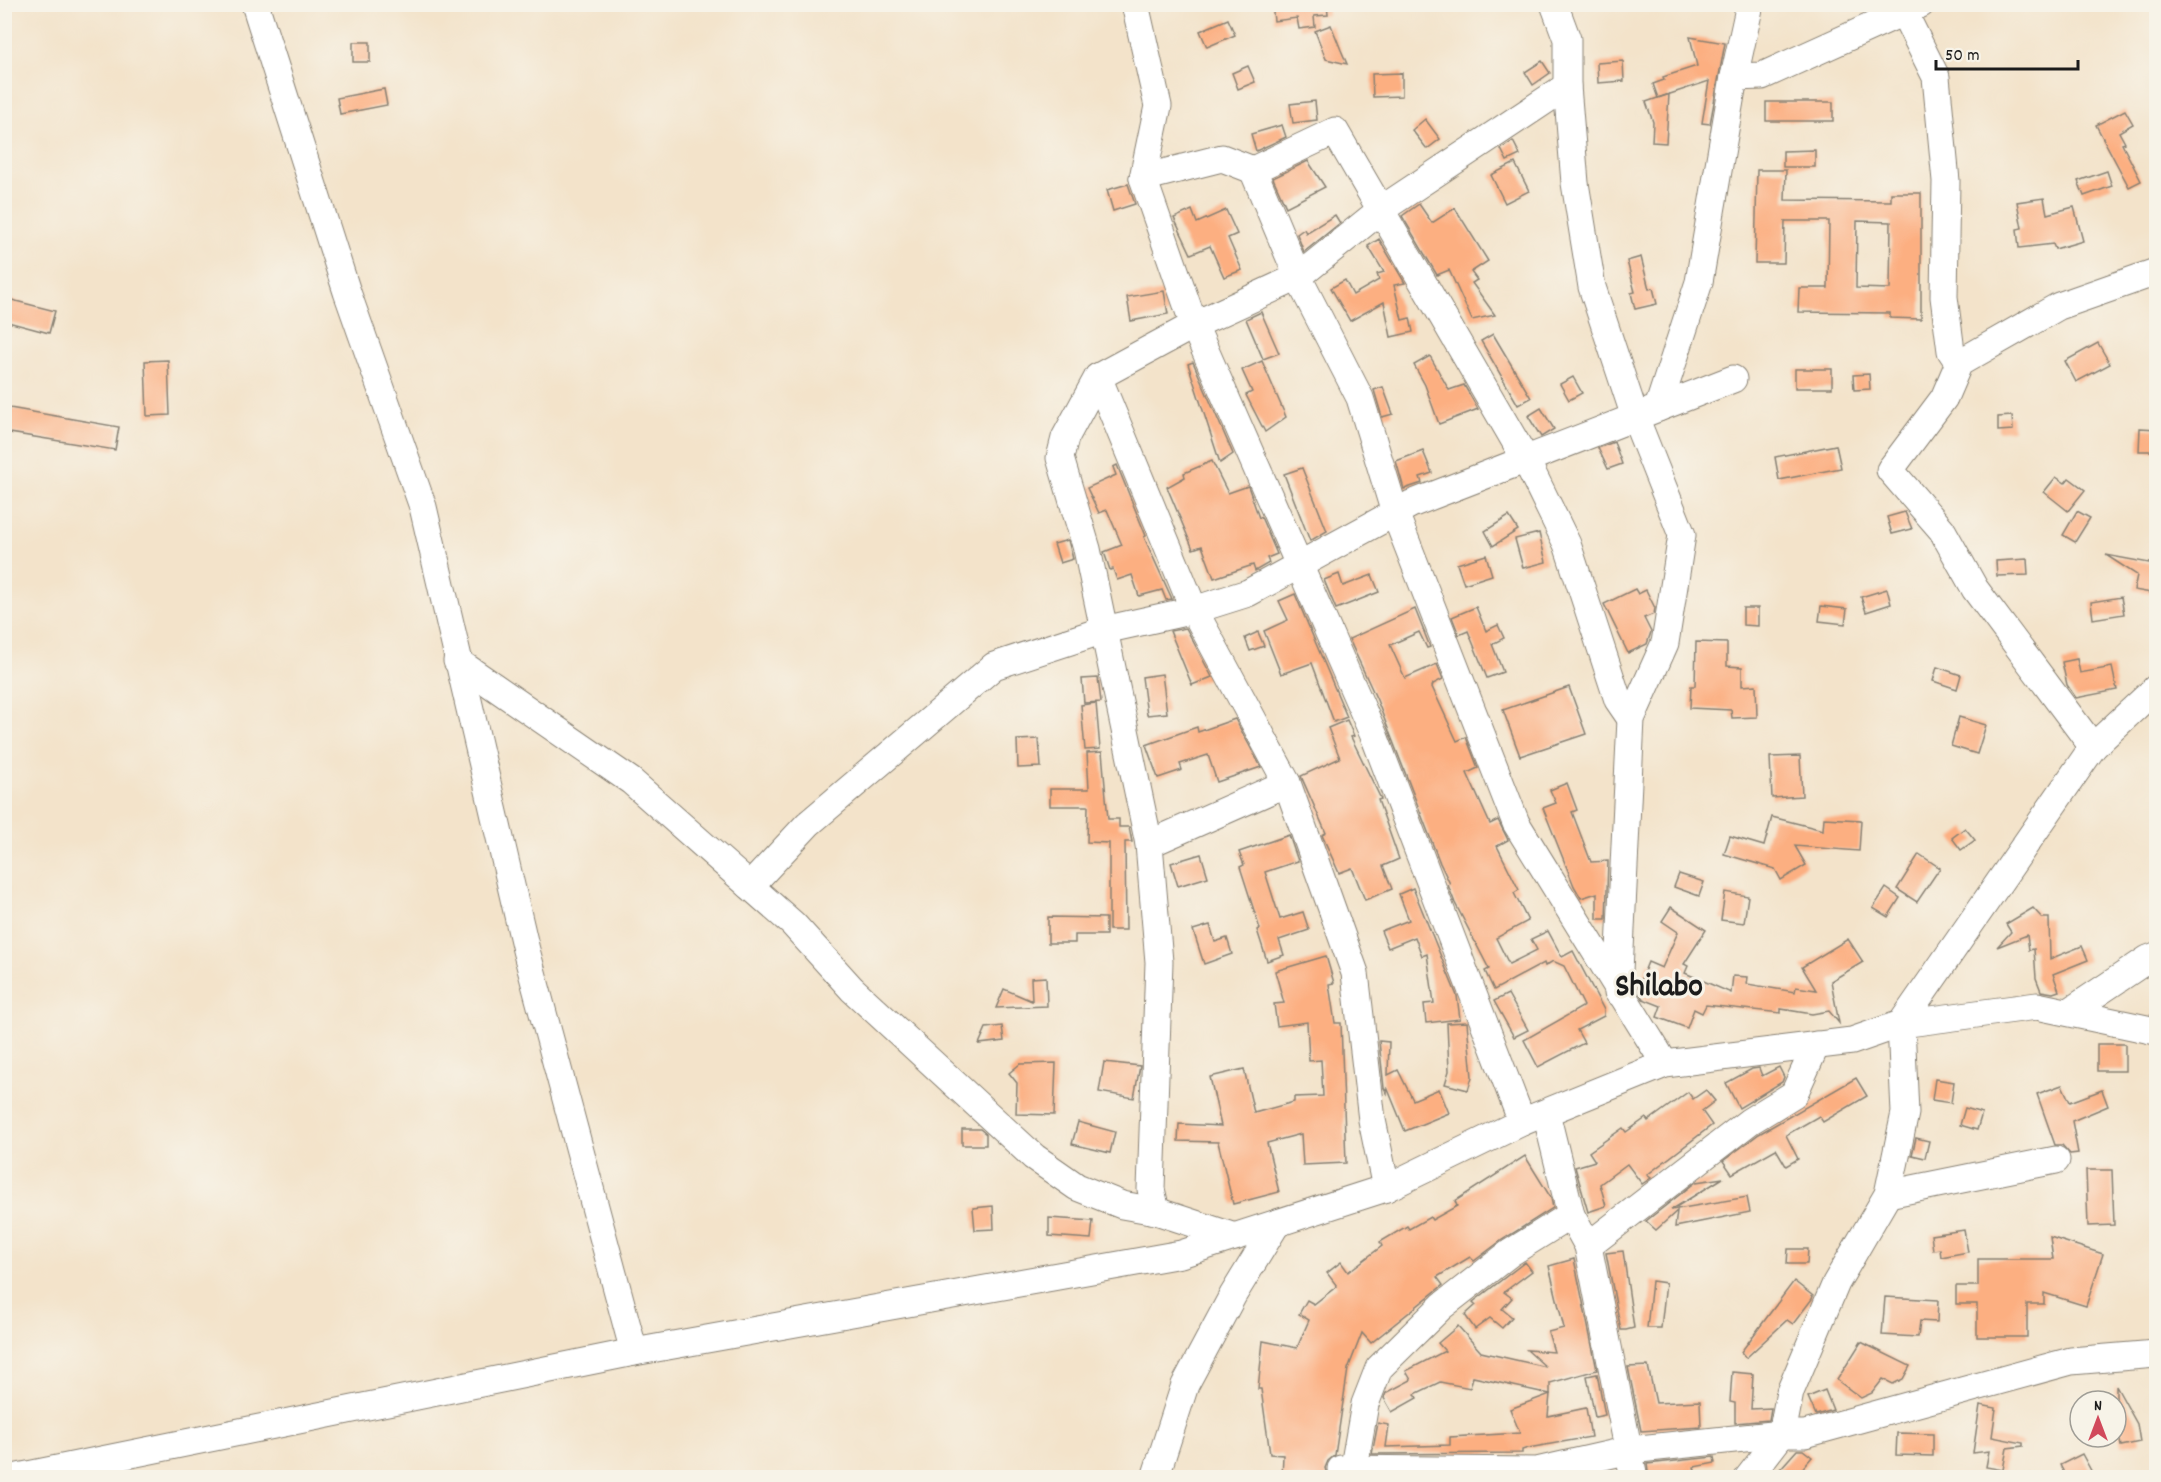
<svg xmlns="http://www.w3.org/2000/svg" width="2161" height="1482" viewBox="0 0 2161 1482" font-family="Dekko,sans-serif">
	<style>
		.building { fill: #fcaf81; fill-rule: evenodd }
		.lines { fill: none; stroke-linecap: round; stroke-linejoin: round }
		.minor-casing { stroke: #888073; stroke-width: 29 }
		.minor { stroke: #fff; stroke-width: 27 }
		.labels { text-anchor: middle; dominant-baseline: central; stroke-width: 6; stroke-linejoin: round; paint-order: stroke }
		.town-label { font-size: 33px; font-weight: bold; fill: #1c1c1c; stroke: #f7f3e8 }
	</style>
	<rect width="100%" height="100%" fill="#f7f3e8"/>
	<filter id="ink" filterUnits="userSpaceOnUse"><feTurbulence type="fractalNoise" baseFrequency=".0167" numOctaves="2"/><feDisplacementMap in="SourceGraphic" scale="12" xChannelSelector="R" yChannelSelector="G"/><feConvolveMatrix kernelMatrix="1 2 1 2 8 2 1 2 1" color-interpolation-filters="sRGB"/></filter>
	<filter id="wash" filterUnits="userSpaceOnUse"><feTurbulence type="fractalNoise" baseFrequency=".008" numOctaves="4" result="noise"/><feDisplacementMap in="SourceGraphic" scale="24" xChannelSelector="R" yChannelSelector="G"/><feGaussianBlur stdDeviation="1.35" result="paint"/><feColorMatrix in="noise" values="0 0 0 0 0 0 0 0 0 0 0 0 0 0 0 0 0 1.4 0 .05"/><feComposite in="paint" operator="in"/></filter>
	<g filter="url(#wash)">
		<rect width="100%" height="100%" fill="#f3e3ca"/>
		<g id="blocks">
			<g class="building">
				<polygon points="1272,4 1327,4 1328,15 1314,16 1315,27 1299,29 1297,18 1274,21"/>
				<polygon points="1228,19 1235,35 1207,47 1200,31"/>
				<polygon points="1331,25 1341,50 1347,64 1326,59 1315,31"/>
				<polygon points="1690,37 1725,43 1710,124 1702,123 1709,81 1658,98 1653,84 1664,80 1663,77 1697,66"/>
				<rect x="353" y="42" width="17" height="20"/>
				<polygon points="1542,61 1550,73 1533,85 1525,72"/>
				<polygon points="1623,61 1624,81 1598,83 1597,63"/>
				<polygon points="1248,66 1255,82 1238,89 1232,73"/>
				<polygon points="1402,73 1402,96 1373,97 1372,74"/>
				<polygon points="384,89 387,105 340,114 337,98"/>
				<polygon points="1669,94 1666,143 1652,142 1653,122 1646,102"/>
				<polygon points="1315,101 1317,120 1293,123 1290,104"/>
				<rect x="1766" y="102" width="67" height="19"/>
				<polygon points="2125,110 2133,124 2119,132 2125,143 2122,144 2141,181 2129,187 2096,125"/>
				<polygon points="1425,119 1440,139 1427,149 1412,130"/>
				<polygon points="1282,125 1286,137 1256,151 1251,134"/>
				<polygon points="1513,141 1520,155 1507,161 1501,149"/>
				<polygon points="1815,150 1815,167 1783,167 1783,151"/>
				<polygon points="1308,161 1325,187 1286,207 1273,178"/>
				<polygon points="1515,163 1529,191 1505,203 1491,175"/>
				<path d="M 1757,170 L 1786,170 L 1785,200 L 1891,201 L 1891,193 L 1921,193 L 1921,319 L 1890,318 L 1890,313 L 1798,312 L 1799,288 L 1828,288 L 1829,221 L 1785,221 L 1784,263 L 1755,263 ZM 1857,221 L 1891,222 L 1890,289 L 1856,288 Z"/>
				<polygon points="2107,171 2112,186 2084,196 2078,181"/>
				<polygon points="1128,184 1135,204 1113,211 1107,190"/>
				<polygon points="2044,198 2047,214 2074,207 2083,241 2055,249 2053,244 2019,248 2017,229 2022,228 2017,202"/>
				<polygon points="1419,204 1432,223 1455,208 1488,261 1471,272 1477,280 1472,283 1495,315 1472,320 1449,270 1437,275 1402,216"/>
				<polygon points="1192,210 1197,223 1226,210 1237,234 1228,238 1242,270 1224,277 1210,246 1191,254 1174,218"/>
				<polygon points="1335,215 1340,223 1304,252 1297,234 1304,229 1306,233"/>
				<polygon points="1379,239 1405,283 1394,285 1402,320 1410,318 1413,332 1391,337 1384,302 1350,321 1331,288 1345,280 1353,295 1379,280 1377,274 1384,272 1368,246"/>
				<polygon points="1641,257 1649,289 1653,288 1657,304 1635,309 1631,293 1635,292 1627,261"/>
				<polygon points="1164,291 1168,314 1131,321 1127,297"/>
				<polygon points="4,298 55,311 49,333 4,321"/>
				<polygon points="1261,312 1279,353 1263,359 1246,319"/>
				<polygon points="1493,334 1531,398 1518,405 1481,341"/>
				<polygon points="2098,343 2110,364 2076,382 2065,361"/>
				<polygon points="1430,356 1449,390 1464,385 1478,409 1439,424 1425,385 1414,365"/>
				<polygon points="168,360 170,415 147,416 145,361"/>
				<polygon points="1262,361 1286,417 1265,432 1246,395 1252,392 1242,370"/>
				<polygon points="1193,362 1233,454 1220,463 1188,364"/>
				<rect x="1795" y="369" width="37" height="19"/>
				<polygon points="1869,374 1870,389 1854,390 1853,375"/>
				<polygon points="1573,377 1582,393 1569,400 1560,384"/>
				<polygon points="1383,387 1393,414 1382,417 1374,390"/>
				<polygon points="4,407 119,427 115,450 4,432"/>
				<polygon points="1541,408 1554,429 1541,437 1528,416"/>
				<polygon points="2012,416 2013,430 1998,431 1998,417"/>
				<polygon points="2140,428 2157,429 2157,451 2139,451"/>
				<polygon points="1614,442 1622,464 1608,469 1598,448"/>
				<polygon points="1836,445 1841,468 1779,480 1775,457"/>
				<polygon points="1423,451 1432,473 1420,477 1422,483 1404,489 1396,461"/>
				<polygon points="1212,461 1228,493 1248,486 1259,518 1261,517 1277,554 1267,558 1269,563 1255,571 1253,565 1214,578 1202,546 1193,549 1167,487 1185,477 1184,473"/>
				<polygon points="1117,465 1146,536 1144,537 1172,599 1166,600 1162,590 1139,596 1132,575 1117,580 1113,569 1110,570 1104,552 1122,545 1107,510 1099,513 1087,488 1116,475 1113,467"/>
				<polygon points="1302,468 1327,531 1310,541 1284,474"/>
				<polygon points="2056,477 2065,483 2069,478 2085,490 2068,511 2044,492"/>
				<polygon points="2077,511 2090,518 2075,542 2063,535"/>
				<polygon points="1905,512 1912,529 1892,534 1887,517"/>
				<polygon points="1509,516 1518,530 1493,546 1485,531"/>
				<polygon points="1539,533 1546,562 1523,568 1515,539"/>
				<polygon points="1068,540 1073,559 1060,563 1054,544"/>
				<polygon points="1486,555 1492,575 1464,584 1457,564"/>
				<polygon points="2106,555 2155,564 2153,577 2157,577 2157,594 2134,590 2137,575"/>
				<polygon points="2027,559 2028,575 1997,576 1996,561"/>
				<polygon points="1339,574 1343,586 1372,575 1379,592 1336,609 1324,580"/>
				<polygon points="1635,589 1638,594 1646,590 1655,608 1654,614 1644,618 1651,632 1647,644 1628,653 1604,604"/>
				<polygon points="1887,589 1891,604 1866,612 1861,597"/>
				<polygon points="1295,594 1347,717 1334,722 1312,663 1281,674 1264,631 1288,620 1279,601"/>
				<polygon points="2121,597 2124,614 2093,619 2091,602"/>
				<polygon points="1821,606 1847,609 1845,624 1819,621"/>
				<polygon points="1476,607 1486,631 1498,625 1504,638 1492,644 1503,672 1487,678 1468,631 1459,635 1452,617"/>
				<polygon points="1743,608 1758,608 1758,626 1743,625"/>
				<polygon points="1415,609 1430,647 1427,648 1419,632 1390,645 1405,678 1437,664 1443,679 1433,684 1432,687 1457,741 1466,737 1478,768 1467,773 1490,824 1498,820 1508,840 1497,846 1519,890 1514,893 1528,921 1496,938 1509,964 1537,950 1531,939 1548,931 1562,957 1573,951 1604,1010 1604,1016 1577,1030 1584,1043 1538,1067 1524,1040 1584,1006 1564,966 1553,961 1545,966 1544,963 1494,990 1485,971 1489,969 1455,903 1448,885 1450,884 1440,863 1377,700 1349,639"/>
				<polygon points="1186,628 1212,677 1192,685 1170,631"/>
				<polygon points="1258,632 1264,646 1250,651 1245,638"/>
				<polygon points="1696,642 1727,643 1727,666 1742,667 1742,686 1756,685 1757,717 1732,718 1731,710 1690,708 1691,686 1695,686"/>
				<polygon points="2077,659 2080,673 2112,667 2117,690 2076,698 2067,685 2062,662"/>
				<polygon points="1937,667 1961,675 1957,689 1933,681"/>
				<polygon points="1162,674 1167,713 1147,715 1142,677"/>
				<polygon points="1098,678 1101,702 1084,703 1082,679"/>
				<polygon points="1569,687 1586,734 1520,756 1503,710"/>
				<polygon points="1096,703 1100,749 1085,750 1081,705"/>
				<polygon points="1959,717 1986,725 1977,754 1951,746"/>
				<polygon points="1235,719 1261,767 1217,782 1208,755 1180,764 1182,770 1158,778 1146,745 1197,727 1198,732"/>
				<polygon points="1347,720 1354,736 1351,737 1381,799 1378,800 1399,859 1383,866 1392,889 1365,900 1352,868 1339,873 1322,835 1326,833 1301,776 1340,758 1328,728"/>
				<polygon points="1039,739 1041,767 1018,768 1017,740"/>
				<polygon points="1102,752 1108,819 1119,819 1119,827 1129,827 1132,842 1125,842 1126,930 1109,930 1109,843 1087,842 1088,806 1050,806 1050,789 1089,789 1087,753"/>
				<polygon points="1800,756 1802,796 1772,798 1770,757"/>
				<polygon points="1567,783 1577,810 1572,812 1591,862 1608,861 1606,919 1597,919 1597,893 1581,898 1574,886 1543,808 1556,803 1550,790"/>
				<polygon points="1772,817 1823,830 1824,818 1861,820 1859,851 1795,846 1806,865 1781,880 1775,869 1724,854 1730,836 1764,846"/>
				<polygon points="1965,828 1975,840 1961,850 1952,838"/>
				<polygon points="1289,835 1298,861 1265,872 1280,919 1303,912 1309,930 1279,940 1284,955 1267,961 1257,930 1260,929 1240,867 1244,865 1239,852"/>
				<polygon points="1201,854 1208,877 1178,886 1171,863"/>
				<polygon points="1919,854 1940,868 1917,902 1897,889"/>
				<polygon points="1679,874 1704,882 1699,896 1674,887"/>
				<polygon points="1413,888 1457,996 1460,1019 1426,1023 1424,1004 1434,1003 1427,954 1422,956 1415,937 1388,948 1381,931 1409,920 1399,894"/>
				<polygon points="1886,888 1900,898 1888,917 1873,908"/>
				<polygon points="1725,892 1748,896 1744,923 1721,920"/>
				<polygon points="1671,907 1706,930 1684,964 1688,966 1685,973 1731,993 1733,976 1748,977 1747,984 1795,992 1796,987 1816,990 1802,967 1848,939 1863,962 1831,981 1839,1023 1829,1011 1812,1014 1781,1009 1781,1013 1706,1005 1702,1013 1694,1009 1687,1028 1657,1017 1661,1006 1643,999 1637,989 1648,962 1662,968 1678,932 1662,921"/>
				<polygon points="2033,908 2042,918 2049,918 2050,959 2082,946 2088,960 2053,974 2059,991 2053,993 2041,991 2036,978 2034,949 2029,950 2027,935 1997,947 2011,932 2006,924"/>
				<polygon points="1048,917 1106,918 1106,935 1075,935 1075,943 1048,943"/>
				<polygon points="1210,925 1215,942 1227,938 1232,954 1204,964 1193,930"/>
				<polygon points="1326,956 1334,983 1329,984 1335,1023 1341,1023 1346,1163 1303,1165 1301,1134 1267,1143 1279,1192 1233,1204 1218,1142 1178,1141 1179,1124 1221,1126 1210,1077 1244,1069 1254,1113 1294,1102 1294,1097 1323,1096 1321,1060 1309,1061 1307,1022 1277,1026 1274,1004 1284,1003 1275,971"/>
				<polygon points="1046,977 1047,1006 996,1008 1004,989 1032,1001 1031,978"/>
				<polygon points="1508,994 1528,1030 1514,1037 1494,1001"/>
				<polygon points="1467,1022 1472,1077 1468,1090 1445,1084 1449,1071 1447,1023"/>
				<polygon points="1002,1026 1004,1041 979,1044 986,1028"/>
				<polygon points="1379,1041 1389,1042 1388,1075 1398,1070 1413,1100 1439,1089 1449,1113 1405,1131 1387,1087 1387,1093 1384,1088"/>
				<rect x="2097" y="1044" width="28" height="27"/>
				<polygon points="1104,1062 1140,1066 1134,1098 1099,1092"/>
				<polygon points="1056,1063 1054,1115 1016,1114 1017,1083 1009,1073 1020,1064"/>
				<polygon points="1779,1067 1784,1077 1782,1082 1739,1108 1726,1083 1752,1069 1759,1068 1762,1076"/>
				<polygon points="1856,1078 1867,1096 1823,1122 1819,1116 1786,1135 1798,1159 1786,1166 1776,1149 1732,1174 1723,1161 1759,1134"/>
				<polygon points="1935,1079 1954,1082 1951,1103 1932,1100"/>
				<polygon points="2062,1085 2070,1102 2102,1090 2108,1106 2072,1121 2078,1153 2070,1154 2062,1145 2055,1145 2037,1094"/>
				<polygon points="1706,1090 1715,1101 1702,1111 1712,1125 1647,1175 1651,1178 1642,1184 1627,1164 1600,1184 1606,1206 1588,1212 1575,1167 1595,1161 1589,1152 1623,1128 1626,1132 1646,1118 1648,1121 1688,1092 1693,1099"/>
				<polygon points="1965,1108 1982,1113 1977,1130 1960,1125"/>
				<polygon points="1078,1122 1115,1132 1110,1153 1072,1144"/>
				<polygon points="962,1129 980,1129 986,1134 986,1145 962,1145"/>
				<polygon points="1916,1138 1929,1141 1925,1158 1912,1155"/>
				<polygon points="1525,1156 1551,1198 1553,1208 1502,1240 1474,1261 1470,1257 1437,1277 1443,1285 1371,1343 1362,1333 1348,1369 1335,1455 1328,1461 1325,1468 1328,1478 1282,1478 1283,1455 1270,1454 1261,1389 1258,1389 1263,1341 1297,1348 1309,1320 1299,1314 1307,1300 1314,1304 1337,1286 1327,1273 1341,1262 1348,1272 1382,1246 1380,1242 1407,1226 1409,1229 1430,1217 1432,1220 1457,1206 1455,1201"/>
				<polygon points="2086,1170 2112,1170 2114,1225 2088,1226"/>
				<polygon points="1723,1178 1671,1210 1747,1197 1750,1212 1675,1227 1677,1211 1656,1230 1646,1221 1696,1182"/>
				<polygon points="993,1206 994,1229 975,1230 973,1208"/>
				<polygon points="1049,1218 1093,1221 1091,1239 1049,1236"/>
				<polygon points="1964,1230 1968,1252 1941,1257 1940,1249 1933,1250 1931,1235"/>
				<polygon points="2050,1237 2103,1254 2086,1306 2044,1293 2044,1304 2027,1304 2027,1337 1977,1337 1977,1304 1956,1304 1956,1286 1978,1286 1978,1259 2053,1259"/>
				<polygon points="1788,1249 1808,1249 1807,1264 1787,1264"/>
				<polygon points="1623,1251 1634,1328 1626,1330 1621,1330 1606,1253"/>
				<polygon points="1574,1259 1597,1370 1550,1383 1550,1394 1473,1377 1470,1388 1440,1382 1415,1394 1417,1398 1392,1412 1384,1398 1386,1393 1411,1380 1406,1371 1445,1351 1438,1343 1458,1326 1481,1352 1546,1367 1527,1350 1554,1352 1548,1332 1564,1328 1549,1266"/>
				<polygon points="1525,1262 1532,1271 1504,1292 1512,1298 1502,1309 1512,1317 1502,1328 1490,1318 1475,1329 1465,1315 1476,1305 1473,1302"/>
				<polygon points="1652,1281 1666,1283 1661,1328 1647,1328"/>
				<polygon points="1794,1281 1813,1296 1812,1299 1793,1324 1787,1320 1746,1358 1741,1352"/>
				<polygon points="1885,1297 1938,1300 1937,1322 1920,1321 1918,1337 1882,1335"/>
				<polygon points="1861,1342 1910,1366 1903,1379 1893,1384 1883,1379 1872,1393 1861,1398 1837,1380"/>
				<polygon points="1648,1366 1656,1403 1700,1401 1701,1427 1641,1431 1628,1367"/>
				<polygon points="1732,1372 1753,1374 1751,1409 1771,1408 1769,1420 1735,1423 1735,1403 1730,1402"/>
				<polygon points="1597,1374 1605,1415 1595,1417 1587,1376"/>
				<polygon points="2116,1386 2137,1424 2140,1442 2121,1446 2116,1421"/>
				<polygon points="1825,1390 1833,1410 1816,1415 1808,1397"/>
				<polygon points="1550,1394 1548,1416 1586,1408 1591,1437 1528,1448 1522,1450 1522,1453 1372,1454 1378,1423 1389,1425 1386,1447 1450,1445 1450,1437 1520,1433 1510,1409"/>
				<polygon points="1980,1405 1996,1408 1992,1437 2023,1443 2023,1446 2007,1448 2003,1470 1986,1467 1989,1451 1973,1453"/>
				<polygon points="1897,1433 1933,1434 1933,1456 1896,1455"/>
				<polygon points="1797,1450 1803,1450 1812,1457 1794,1478 1772,1478"/>
				<polygon points="2082,1454 2095,1478 2067,1478 2060,1465"/>
				<polygon points="1714,1457 1715,1463 1694,1467 1697,1478 1649,1478 1647,1464"/>
			</g>
		</g>
	</g>
	<g filter="url(#ink)">
		<use href="#blocks" fill-opacity="0" stroke="#888073" stroke-width="1.5"/>
		<g class="lines">
			<g class="minor-casing">
				<g id="minor">
					<polyline points="255,4 347,292 423,507 526,950 634,1352"/>
					<polyline points="1135,4 1158,106 1143,178 1194,325 1375,738 1522,1122"/>
					<polyline points="1554,4 1567,39 1567,86 1575,183 1592,287 1635,417 1682,535 1665,643 1631,719 1618,992"/>
					<polyline points="1904,13 1936,77 1946,181 1944,297 1951,351 1959,363"/>
					<polyline points="1734,77 1762,76 1921,4"/>
					<polyline points="1567,86 1382,209 1298,277 1194,325 1098,377 1065,438 1060,458 1087,549 1104,630 1194,610 1248,593 1411,504 1733,379"/>
					<polyline points="1253,170 1298,277 1360,398 1395,513 1516,823 1665,1064"/>
					<polyline points="1143,178 1222,158 1253,170 1335,131 1526,460 1567,544 1618,700 1631,719"/>
					<polyline points="1098,377 1194,610 1287,783 1355,973 1372,1120 1386,1188"/>
					<polyline points="1658,408 1699,282 1734,77 1750,4"/>
					<polyline points="457,661 631,781 793,924 852,989 1034,1157 1077,1187 1122,1205 1156,1211 1235,1237"/>
					<polyline points="2093,747 1975,589 1942,530 1890,470 1944,398 1959,363 2059,306 2156,272"/>
					<polyline points="1149,844 1287,783"/>
					<polyline points="750,886 808,824 994,666 1104,630 1149,844 1159,962 1151,1189 1156,1211"/>
					<polyline points="2069,1012 2148,959 2156,956"/>
					<polyline points="1546,1113 1571,1215 1588,1246 1634,1478"/>
					<polyline points="1888,1194 2056,1160"/>
					<polyline points="1588,1246 1750,1121 1794,1094 1816,1045"/>
					<polyline points="1341,1469 1537,1471 1630,1450 1782,1434 1805,1434 2071,1361 2156,1354"/>
					<polyline points="13,1478 634,1352 1181,1254 1386,1188 1522,1122 1665,1064 1852,1041 1901,1024 2093,747 2156,688"/>
					<polyline points="1155,1478 1185,1385 1233,1295 1277,1223"/>
					<polyline points="1352,1478 1365,1404 1379,1368 1442,1306 1510,1253 1571,1215"/>
					<polyline points="1748,1478 1782,1434 1790,1392 1836,1283 1888,1194 1905,1113 1901,1024 2037,1006 2156,1031"/>
				</g>
			</g>
			<use href="#minor" class="minor"/>
		</g>
	</g>
	<g class="labels">
		<g class="town-label">
			<text x="1659" y="988">Shilabo</text>
		</g>
	</g>
	<rect width="2161" height="1482" fill="none" stroke="#f7f3e8" stroke-width="24"/>
	<g transform="translate(2098 1419)"><circle r="28" fill="#f7f3e8" stroke="#9f9d96" stroke-width="1.5"/>
	<path d="M0-4.5L10 22L0 15L-10 22Z" fill="#d1495b"/>
	<text y="-9" font-size="16" font-weight="bold" text-anchor="middle" fill="#1c1c1c">N</text>
	</g>
	<path d="M1936 60v9h142v-9" fill="none" stroke="#1c1c1c" stroke-width="3"/>
	<text x="1945" y="60" font-size="18" fill="#1c1c1c" stroke="#f7f3e8" stroke-width="4.5" paint-order="stroke">50 m</text>
</svg>
